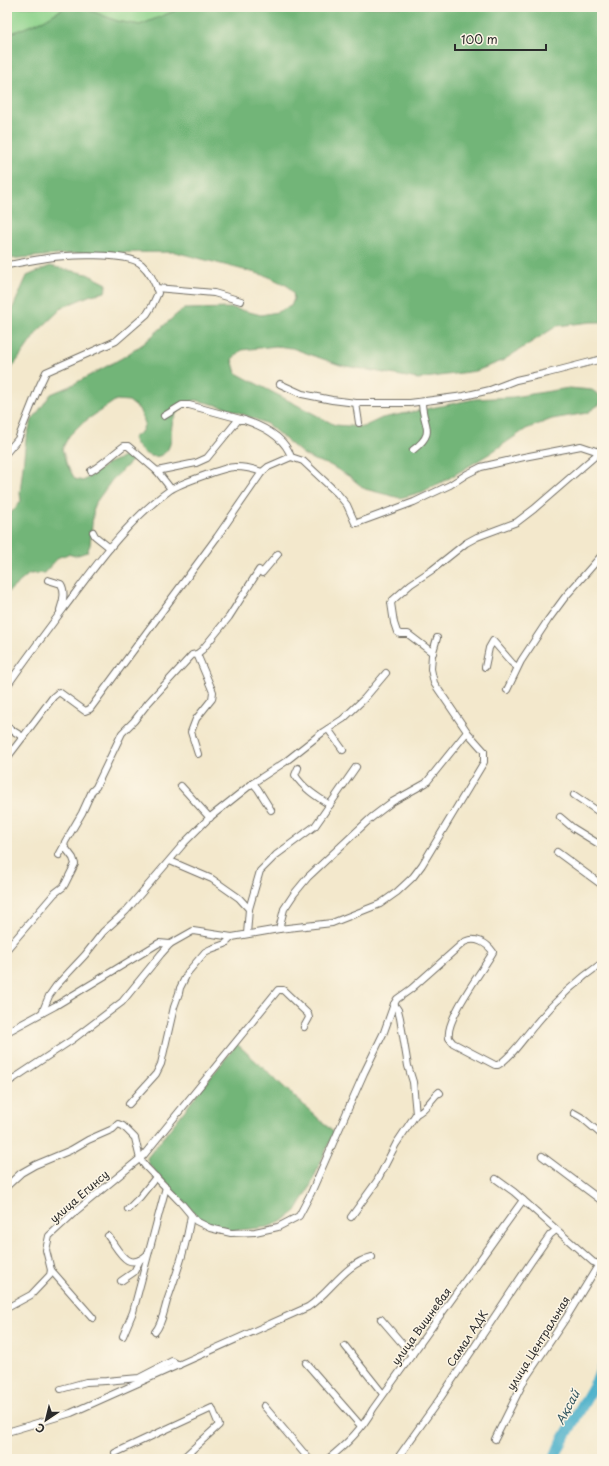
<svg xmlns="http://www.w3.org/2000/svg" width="609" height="1466" viewBox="0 0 609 1466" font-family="'Playpen Sans',sans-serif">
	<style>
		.green { fill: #8ed38c; stroke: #5c7f5c }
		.forest { fill: #72b578; stroke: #4e7052 }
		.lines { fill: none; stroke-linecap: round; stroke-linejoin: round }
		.river { stroke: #4bb0ca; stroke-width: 11 }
		.minor-casing { stroke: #716d63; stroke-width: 8 }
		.minor { stroke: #fff; stroke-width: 6 }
		.labels { text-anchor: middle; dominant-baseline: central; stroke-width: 3; stroke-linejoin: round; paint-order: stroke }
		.street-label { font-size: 11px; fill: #2b2b2b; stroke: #fcf5e5 }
		.water-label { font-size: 12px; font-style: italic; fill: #365a63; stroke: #fcf5e5 }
	</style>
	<rect width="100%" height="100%" fill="#fcf5e5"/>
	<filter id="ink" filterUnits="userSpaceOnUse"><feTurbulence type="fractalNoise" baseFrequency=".025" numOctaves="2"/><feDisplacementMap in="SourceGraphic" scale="8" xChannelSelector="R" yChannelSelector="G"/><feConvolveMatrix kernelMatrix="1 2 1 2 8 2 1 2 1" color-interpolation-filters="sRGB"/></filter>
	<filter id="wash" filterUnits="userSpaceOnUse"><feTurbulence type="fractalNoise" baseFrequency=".012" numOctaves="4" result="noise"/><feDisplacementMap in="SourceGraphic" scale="16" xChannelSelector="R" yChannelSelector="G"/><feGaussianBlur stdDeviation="0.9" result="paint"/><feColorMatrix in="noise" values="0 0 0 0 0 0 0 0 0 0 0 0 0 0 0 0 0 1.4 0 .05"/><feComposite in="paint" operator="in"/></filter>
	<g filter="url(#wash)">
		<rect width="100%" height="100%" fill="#f3e8cc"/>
		<polygon class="green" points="7,7 179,7 177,10 140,25 117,21 84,8 64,8 44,20 7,35"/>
		<g class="forest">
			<path d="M 179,7 L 602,7 L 602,322 L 591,322 L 557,326 L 502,361 L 476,371 L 418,379 L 340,365 L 292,348 L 276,346 L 242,350 L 232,359 L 236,373 L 335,425 L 363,427 L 382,418 L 475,399 L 513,397 L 569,388 L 592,390 L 602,397 L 600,404 L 587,413 L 552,419 L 526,429 L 489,454 L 446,480 L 422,492 L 400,498 L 365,489 L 350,477 L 330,465 L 314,460 L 303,454 L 267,424 L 225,407 L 195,400 C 190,404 180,408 177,413 C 168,424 174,439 168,449 C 157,465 138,453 133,438 L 142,431 L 145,423 L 139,409 L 129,401 L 116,400 L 81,424 L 69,436 L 62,449 L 67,465 L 75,479 L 83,481 L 109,463 L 129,455 L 133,460 L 112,480 L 94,505 L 90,545 L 87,552 L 75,556 L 68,554 L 59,557 L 44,573 L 29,574 L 7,593 L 7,516 L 10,514 L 21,501 L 20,493 L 26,439 L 32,420 L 51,394 L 70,386 L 122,358 L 143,344 L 177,314 L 184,309 L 233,308 L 261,315 L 277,312 L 291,306 L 294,299 L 293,293 L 288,286 L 267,276 L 175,252 L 81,253 L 7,259 L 7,35 L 44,20 L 64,8 L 84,8 L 117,21 L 140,25 L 177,10 Z"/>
			<polygon points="50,266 87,274 107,284 105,292 91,295 63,307 38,331 7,375 7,321 27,276"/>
			<polygon points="237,1044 331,1130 333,1134 308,1191 296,1211 283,1221 268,1227 230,1231 201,1220 149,1165 147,1158"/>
		</g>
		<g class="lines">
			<polyline class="river" points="554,1459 559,1447 597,1380 602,1367"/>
		</g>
	</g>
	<g filter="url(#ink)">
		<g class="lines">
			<g class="minor-casing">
				<g id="minor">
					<path d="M 7,265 C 20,263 33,260 47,258 C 66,255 126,252 141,264 C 150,272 155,282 158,293 L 152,306 L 147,314 L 116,341 L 46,372 L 38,389 L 18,439 L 7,452"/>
					<polyline points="156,288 214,293 241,301"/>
					<polyline points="280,384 302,394 332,400 356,403 410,403 464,396 490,390 516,380 548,373 602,359"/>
					<polyline points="356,403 359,423"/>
					<polyline points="164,416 182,405 189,405 244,420"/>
					<path d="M 413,450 C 438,431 422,426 422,402"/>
					<path d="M 91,471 C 102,465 114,453 124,446 L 128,446 L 157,471 L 171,489"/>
					<path d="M 157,471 L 196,463 L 207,458 L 238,420 L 244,420 C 262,426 285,437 291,457 L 303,461 L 337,493 L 347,505 L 355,523 L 357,523 L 414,502 L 450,485 L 467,474 L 481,467 L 524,457 L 581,446 L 599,452"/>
					<polyline points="93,532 95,536 110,548"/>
					<path d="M 48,580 L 61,584 C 66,592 63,602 60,610"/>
					<polyline points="433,653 408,634 400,634 397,632 394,623 391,603 393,600 411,584 432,570 466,543 477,537 517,522 534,509 594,457 599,452 602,446"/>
					<polyline points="197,654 213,692 212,699 196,719 191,732 198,754"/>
					<polyline points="485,667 489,648 493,641 512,663 517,667"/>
					<path d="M 7,686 C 27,657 49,628 70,600 C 99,561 129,519 170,490 C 179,484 225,467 235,467 C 244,467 254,469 262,472"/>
					<polyline points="507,690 521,661 548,620 565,597 602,555"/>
					<polyline points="7,727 23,737 53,697 59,692 85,711 90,709 217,537 262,472 268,467 291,457"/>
					<polyline points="328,729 343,750"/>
					<polyline points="7,758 23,737"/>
					<path d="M 298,768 L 295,775 C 303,788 317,797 330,805"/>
					<polyline points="253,783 258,789 271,810"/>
					<polyline points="181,786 210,818"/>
					<polyline points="574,795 602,814"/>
					<polyline points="560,817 573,828 602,846"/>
					<polyline points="557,852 602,885"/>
					<polyline points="59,855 64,846"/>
					<polyline points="170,861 212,879 239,898 249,909 247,934"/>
					<polyline points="249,909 260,871 276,855 315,826 356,767"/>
					<polyline points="279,929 284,909 294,894 308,877 371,818 392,802 426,783 467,732"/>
					<polyline points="7,949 55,893 63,887 65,884 75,864 73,858 64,846 65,842 82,813 92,791 96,787 122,733 134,721 148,703 192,655 197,654 202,650 229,617 259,570 262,573 278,554"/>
					<polyline points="42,1013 49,996 56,986 85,955 103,932 126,911 185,842 209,818 253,783 285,762 323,732 343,719 364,699 386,673"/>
					<polyline points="7,1032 55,1006 159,943 170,944"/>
					<polyline points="7,1083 72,1040 122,1002 161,954 170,944 193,931 232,937"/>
					<polyline points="129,1104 156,1074 161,1064 174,1007 179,993 180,988 188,972 205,952 211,949 225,944 232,937 279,929 332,923 380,904 397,892 413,877 422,865 484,762 484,751 468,733 434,683 431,669 432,655 437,638"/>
					<polyline points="574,1113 581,1117 602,1135"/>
					<path d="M 416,1114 C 426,1110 431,1099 439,1092 L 440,1093"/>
					<polyline points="542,1156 602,1201"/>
					<polyline points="496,1179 514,1192 593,1262 599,1264"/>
					<path d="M 7,1186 L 21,1173 L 35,1165 L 71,1150 L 88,1140 L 113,1129 L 118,1124 L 123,1126 L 135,1138 L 140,1159 L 146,1167 L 181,1203 L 196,1221 L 210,1228 L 231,1233 L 255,1232 L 278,1227 L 299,1216 L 311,1193 L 364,1073 L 384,1032 L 394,1004 L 397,999 L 411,989 L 464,942 C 475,936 487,943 493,952 C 483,970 445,1019 449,1038 L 453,1043 L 495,1065 L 498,1065 C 512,1056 523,1039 534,1026 C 554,1002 576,981 602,963"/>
					<polyline points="128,1209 140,1197 156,1177"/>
					<polyline points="351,1217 377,1181 396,1144 416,1114 413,1082 408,1066 400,1018 398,1010 394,1004"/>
					<path d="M 108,1236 C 120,1252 127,1273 148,1254"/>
					<polyline points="51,1270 93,1318"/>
					<polyline points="121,1281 134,1272 140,1260"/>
					<polyline points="7,1308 31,1295 50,1275 51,1270 46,1250 49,1236 76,1211 143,1156 278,990 283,990 308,1014 309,1018 304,1027"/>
					<polyline points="381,1319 412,1355"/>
					<path d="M 155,1332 C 162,1324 164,1311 167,1301 C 177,1273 187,1244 191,1215"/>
					<polyline points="123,1336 133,1312 166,1187"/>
					<polyline points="345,1346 383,1394"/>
					<polyline points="306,1363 361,1426"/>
					<polyline points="61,1389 86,1382 106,1381 139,1378 172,1361 179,1365"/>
					<polyline points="264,1406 309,1459"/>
					<path d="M 7,1432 L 71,1413 L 308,1307 C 331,1292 344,1264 372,1257"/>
					<polyline points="495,1439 525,1379 566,1318 602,1259"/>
					<polyline points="115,1453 212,1408 219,1425 182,1459"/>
					<path d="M 328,1459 C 346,1445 362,1429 373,1409 L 523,1200"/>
					<polyline points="397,1459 441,1397 531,1262 550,1235 556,1230"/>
				</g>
			</g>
			<use href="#minor" class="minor"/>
		</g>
	</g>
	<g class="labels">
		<g class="street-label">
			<text transform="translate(79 1196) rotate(-41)">улица Егинсу</text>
			<text transform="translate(421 1326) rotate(-54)">улица Вишневая</text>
			<text transform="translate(467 1338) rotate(-57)">Самал АДК</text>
			<text transform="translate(538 1343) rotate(-58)">улица Центральная</text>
		</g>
		<g class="water-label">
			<text transform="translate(567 1407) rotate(-62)">Ақсай</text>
		</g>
	</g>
	<rect width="609" height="1466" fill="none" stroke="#fcf5e5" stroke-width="24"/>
	<g transform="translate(46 1420) rotate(215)" stroke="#fcf5e5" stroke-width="3" paint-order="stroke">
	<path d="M0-3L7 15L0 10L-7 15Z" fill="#2b2b2b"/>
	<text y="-6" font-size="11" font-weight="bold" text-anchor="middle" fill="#2b2b2b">С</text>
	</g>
	<path d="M455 44v6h91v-6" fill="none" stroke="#2b2b2b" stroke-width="2"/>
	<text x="461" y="44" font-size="12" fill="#2b2b2b" stroke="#fcf5e5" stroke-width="3" paint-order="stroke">100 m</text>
</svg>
